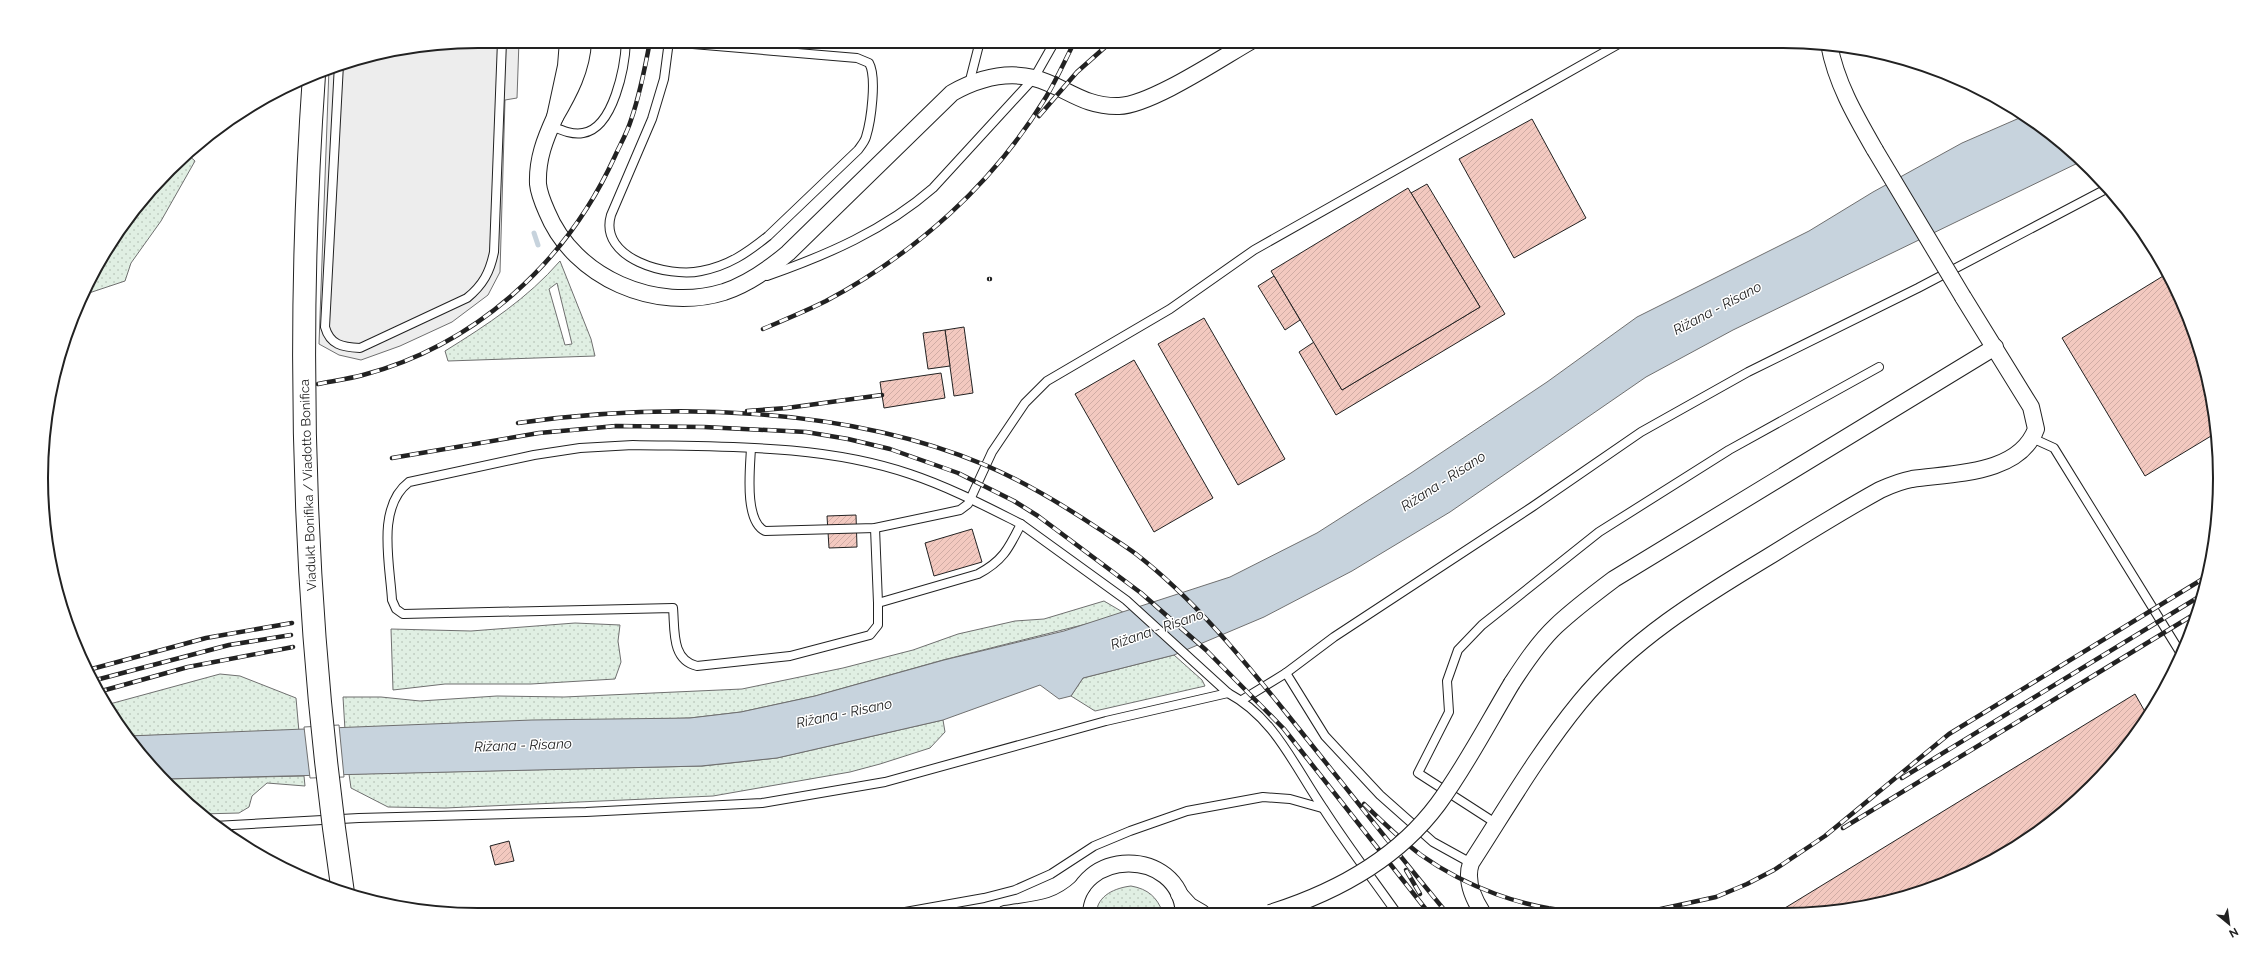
<svg xmlns="http://www.w3.org/2000/svg" width="2261" height="956" viewBox="0 0 2261 956" font-family="Raleway,sans-serif">
	<style>
		.grass { fill: url(#grass-dots); stroke: #6f6f6f; fill-rule: evenodd }
		.parking { fill: #ededed; stroke: #6f6f6f }
		.water { fill: #c7d3dd; stroke: #6f6f6f }
		.pier { fill: #fff; stroke: #6f6f6f }
		.lines { fill: none; stroke-linecap: round; stroke-linejoin: round }
		.stream { stroke: #c7d3dd; stroke-width: 5 }
		.building { fill: url(#building-hatch); stroke: #222 }
		.service-casing { stroke: #222; stroke-width: 10 }
		.minor-casing { stroke: #222; stroke-width: 18 }
		.service { stroke: #fff; stroke-width: 8 }
		.minor { stroke: #fff; stroke-width: 16 }
		.rail-casing { stroke: #222; stroke-width: 4.5 }
		.rail { stroke: #fff; stroke-width: 3; stroke-dasharray: 9; stroke-linecap: butt }
		.minor-bridge-casing { stroke: #222; stroke-width: 18; stroke-linecap: butt }
		.primary-bridge-casing { stroke: #222; stroke-width: 24; stroke-linecap: butt }
		.minor-bridge { stroke: #fff; stroke-width: 16 }
		.primary-bridge { stroke: #fff; stroke-width: 22 }
		.labels { text-anchor: middle; dominant-baseline: central; stroke-width: 3; stroke-linejoin: round; paint-order: stroke }
		.street-label { font-size: 13px; fill: #222; stroke: #fff }
		.water-label { font-size: 14px; font-style: italic; fill: #222; stroke: #fff }
		.rim { fill: none; stroke: #222; stroke-width: 2 }
	</style>
	<defs>
		<pattern id="grass-dots" width="8" height="8" patternUnits="userSpaceOnUse"><rect width="8" height="8" fill="#e0efe3"/><path d="M2 2h.1M6 6h.1" fill="none" stroke="#c0cdc2" stroke-width="1.8" stroke-linecap="round"/></pattern>
		<pattern id="building-hatch" width="6" height="6" patternUnits="userSpaceOnUse"><rect width="6" height="6" fill="#f3c9c0"/><path d="M-1 1l2-2M0 6l6-6M5 7l2-2" fill="none" stroke="#d0aca5"/></pattern>
	</defs>
	<rect width="100%" height="100%" fill="#fff"/>
	<g class="grass">
		<path d="M 186,153 L 195,161 L 161,221 L 131,263 L 125,281 L 83,295 L 99,260 L 110,243 L 119,241 C 135,207 161,181 186,153 Z"/>
		<path d="M 560,261 L 591,339 L 595,356 L 448,361 L 445,351 C 487,325 528,298 560,261 ZM 557,283 L 572,344 L 565,345 L 549,289 Z"/>
		<polygon points="1104,601 1126,614 943,660 815,696 741,712 690,718 345,730 343,697 381,697 420,701 497,696 564,697 742,689 843,668 913,650 958,634 1015,621 1044,619"/>
		<polygon points="575,623 620,625 618,641 621,662 615,679 531,684 445,684 393,690 391,629 471,631"/>
		<polygon points="1174,655 1202,680 1205,686 1095,711 1071,696 1083,678"/>
		<polygon points="220,674 240,676 296,698 299,732 128,736 106,705"/>
		<polygon points="943,720 945,732 930,748 880,764 850,772 713,796 445,808 388,807 351,788 349,774 703,766 777,758"/>
		<polygon points="304,776 305,786 267,783 252,796 249,807 239,813 201,814 163,779"/>
		<path d="M 1131,886 C 1148,889 1157,897 1163,913 L 1096,913 C 1098,895 1115,888 1131,886 Z"/>
	</g>
	<polygon class="parking" points="478,41 519,41 517,98 505,100 500,272 488,295 452,322 400,346 361,360 339,355 319,344 329,68 393,49"/>
	<polygon class="water" points="2024,116 2071,149 2082,161 1733,330 1646,377 1450,512 1352,571 1264,617 1174,655 1083,678 1071,696 1059,699 1040,685 943,720 777,758 701,766 163,779 149,766 128,736 532,720 690,718 741,712 815,696 944,660 1064,631 1230,577 1317,533 1411,473 1547,382 1637,317 1809,231 1873,192 1962,143"/>
	<polygon class="pier" points="339,725 344,777 310,778 304,727"/>
	<g class="lines">
		<polyline class="stream" points="534,233 538,245"/>
	</g>
	<g class="building">
		<polygon points="1532,119 1586,218 1514,258 1459,159"/>
		<polygon points="1427,184 1505,314 1336,415 1299,352 1314,342 1342,390 1480,307 1411,193"/>
		<polygon points="1408,188 1480,307 1342,390 1271,271"/>
		<polygon points="2168,273 2175,285 2205,365 2216,433 2145,476 2062,338"/>
		<polygon points="1274,276 1300,320 1285,330 1258,286"/>
		<polygon points="1204,318 1285,459 1238,485 1158,344"/>
		<polygon points="964,327 973,393 954,396 945,330"/>
		<polygon points="945,330 950,366 928,369 923,333"/>
		<polygon points="1134,360 1213,498 1154,532 1075,394"/>
		<polygon points="941,373 945,398 884,408 880,382"/>
		<polygon points="856,515 857,547 829,548 827,516"/>
		<polygon points="972,529 982,562 934,576 925,543"/>
		<polygon points="2135,694 2148,717 2146,721 2071,807 1976,870 1896,900 1840,911 1780,911"/>
		<polygon points="509,841 514,861 495,865 490,846"/>
	</g>
	<g class="lines">
		<g class="service-casing">
			<g id="service">
				<path d="M 669,42 L 857,58 L 869,63 C 877,77 871,121 866,137 C 865,141 861,146 858,150 L 768,236 C 747,253 728,266 701,271 C 669,278 598,259 611,215 L 652,119 L 664,79 L 669,41"/>
				<path d="M 339,64 L 325,327 C 330,345 342,347 360,348 L 467,298 C 483,285 490,272 494,252 L 502,41"/>
				<polyline points="969,84 980,41"/>
				<path d="M 551,126 C 561,130 572,135 583,133 C 614,128 625,66 626,41"/>
				<path d="M 767,276 C 827,255 885,230 933,188 L 1034,78 L 1055,41"/>
				<polyline points="2032,438 2054,448 2180,652"/>
				<path d="M 633,445 C 725,447 822,444 910,474 C 949,487 985,506 1021,524 C 1009,548 1003,561 978,574 L 878,603 L 878,625 L 870,635 L 790,656 L 697,666 C 671,660 675,630 673,608 L 403,614 L 396,609 L 392,600 C 390,564 376,507 409,482 L 534,455 L 580,448 Z"/>
				<path d="M 751,448 C 750,469 744,521 765,531 L 875,528 L 960,510 L 968,504 L 992,452 L 1025,403 L 1047,381 L 1170,309 L 1254,250 L 1624,41"/>
				<path d="M 1021,524 L 1126,600 L 1228,693 C 1275,718 1294,766 1323,808 C 1346,844 1372,878 1396,912"/>
				<polyline points="875,528 878,603"/>
				<polyline points="1286,673 1325,736 1380,795 1433,842 1471,863"/>
				<polyline points="1242,700 1286,673 1334,637 1532,507 1641,432 1748,372 1918,288 2108,188"/>
				<polyline points="1497,824 1418,773 1449,712 1447,681 1458,650 1482,625 1599,532 1729,450 1879,367"/>
				<polyline points="214,826 359,818 586,812 762,803 885,782 1106,721 1228,693"/>
				<polyline points="894,914 984,898 1015,890 1051,874 1094,846 1130,831 1187,811 1263,797 1290,799 1322,808"/>
			</g>
		</g>
		<g class="minor-casing">
			<g id="minor">
				<path d="M 568,41 L 566,66 L 555,117 C 569,93 582,69 583,41"/>
				<path d="M 1829,44 C 1836,83 1856,117 1875,150"/>
				<path d="M 555,117 C 545,139 537,159 538,184 C 539,194 543,203 547,212 C 574,278 656,313 724,292 C 748,284 768,270 788,253 L 952,93 C 977,79 1006,71 1034,78 C 1065,86 1082,107 1119,106 C 1151,105 1221,58 1251,41"/>
				<path d="M 1512,683 C 1525,663 1539,642 1556,626 C 1574,609 1594,594 1614,579 L 1995,347"/>
				<polyline points="1179,894 1190,906 1202,913"/>
				<path d="M 1482,912 C 1473,898 1465,880 1471,863 C 1506,809 1539,752 1580,702 C 1631,640 1700,598 1768,557 C 1805,534 1842,511 1880,490 C 1891,485 1901,481 1912,479 C 1952,473 2019,475 2036,429 L 2031,407 L 1963,297"/>
				<path d="M 1074,913 C 1077,848 1179,846 1184,913"/>
				<path d="M 1005,914 C 1036,909 1057,910 1082,887"/>
			</g>
		</g>
		<use href="#service" class="service"/>
		<use href="#minor" class="minor"/>
		<g class="rail-casing">
			<g id="rail">
				<polyline points="1039,116 1077,72 1112,41"/>
				<polyline points="989,279 990,279"/>
				<path d="M 763,329 C 784,320 806,311 826,301 C 916,253 993,184 1046,97 C 1057,79 1065,60 1075,41"/>
				<path d="M 318,384 C 333,381 348,379 363,375 C 476,345 567,262 615,156 C 620,145 627,133 631,120 C 640,94 645,68 650,41"/>
				<polyline points="747,411 787,408 882,395"/>
				<path d="M 518,423 C 668,402 844,406 985,465 C 1025,482 1063,505 1099,529 C 1111,537 1124,545 1136,554 C 1194,599 1241,657 1287,714 C 1340,780 1392,847 1446,912"/>
				<polyline points="392,458 539,433 616,426 704,427 806,432 848,439 890,449 958,473 1014,501 1038,516 1141,593 1206,650 1284,729 1428,912"/>
				<polyline points="88,670 206,638 292,623"/>
				<polyline points="92,681 229,645 291,635"/>
				<polyline points="98,692 188,667 293,647"/>
				<polyline points="1902,778 2202,595"/>
				<path d="M 1364,804 C 1382,821 1401,840 1421,855 C 1466,887 1523,908 1578,912"/>
				<polyline points="1843,828 2198,612"/>
				<polyline points="1406,870 1420,894"/>
				<polyline points="1647,912 1716,897 1747,884 1774,870 1825,836 1949,734 2206,577"/>
			</g>
		</g>
		<use href="#rail" class="rail"/>
		<g class="minor-bridge-casing">
			<g id="minor-bridge">
				<polyline points="1875,150 1963,297"/>
				<path d="M 1270,913 C 1334,893 1397,859 1438,804 C 1466,766 1488,723 1512,683"/>
			</g>
		</g>
		<g class="primary-bridge-casing">
			<path id="primary-bridge" d="M 314,75 C 295,347 303,623 343,893"/>
		</g>
		<use href="#minor-bridge" class="minor-bridge"/>
		<use href="#primary-bridge" class="primary-bridge"/>
	</g>
	<g class="labels">
		<g class="street-label">
			<text transform="translate(308 485) rotate(-92)">Viadukt Bonifika / Viadotto Bonifica</text>
		</g>
		<g class="water-label">
			<text transform="translate(1717 308) rotate(-28)">Rižana - Risano</text>
			<text transform="translate(1443 481) rotate(-33)">Rižana - Risano</text>
			<text transform="translate(1157 629) rotate(-19)">Rižana - Risano</text>
			<text transform="translate(844 713) rotate(-12)">Rižana - Risano</text>
			<text transform="translate(523 745) rotate(-2)">Rižana - Risano</text>
		</g>
	</g>
	<path d="M0 0H2261V956H0ZM478 48H1783A430 430 0 0 1 2213 478V478A430 430 0 0 1 1783 908H478A430 430 0 0 1 48 478V478A430 430 0 0 1 478 48Z" fill="#fff" fill-rule="evenodd"/>
	<path class="rim" d="M478 48H1783A430 430 0 0 1 2213 478V478A430 430 0 0 1 1783 908H478A430 430 0 0 1 48 478V478A430 430 0 0 1 478 48Z"/>
	<g transform="translate(2229 924) rotate(151)" stroke="#ffffff" stroke-width="3" paint-order="stroke">
	<path d="M0-3L7 15L0 10L-7 15Z" fill="#222222"/>
	<text y="-6" font-size="11" font-weight="bold" text-anchor="middle" fill="#222222">N</text>
	</g>
</svg>
